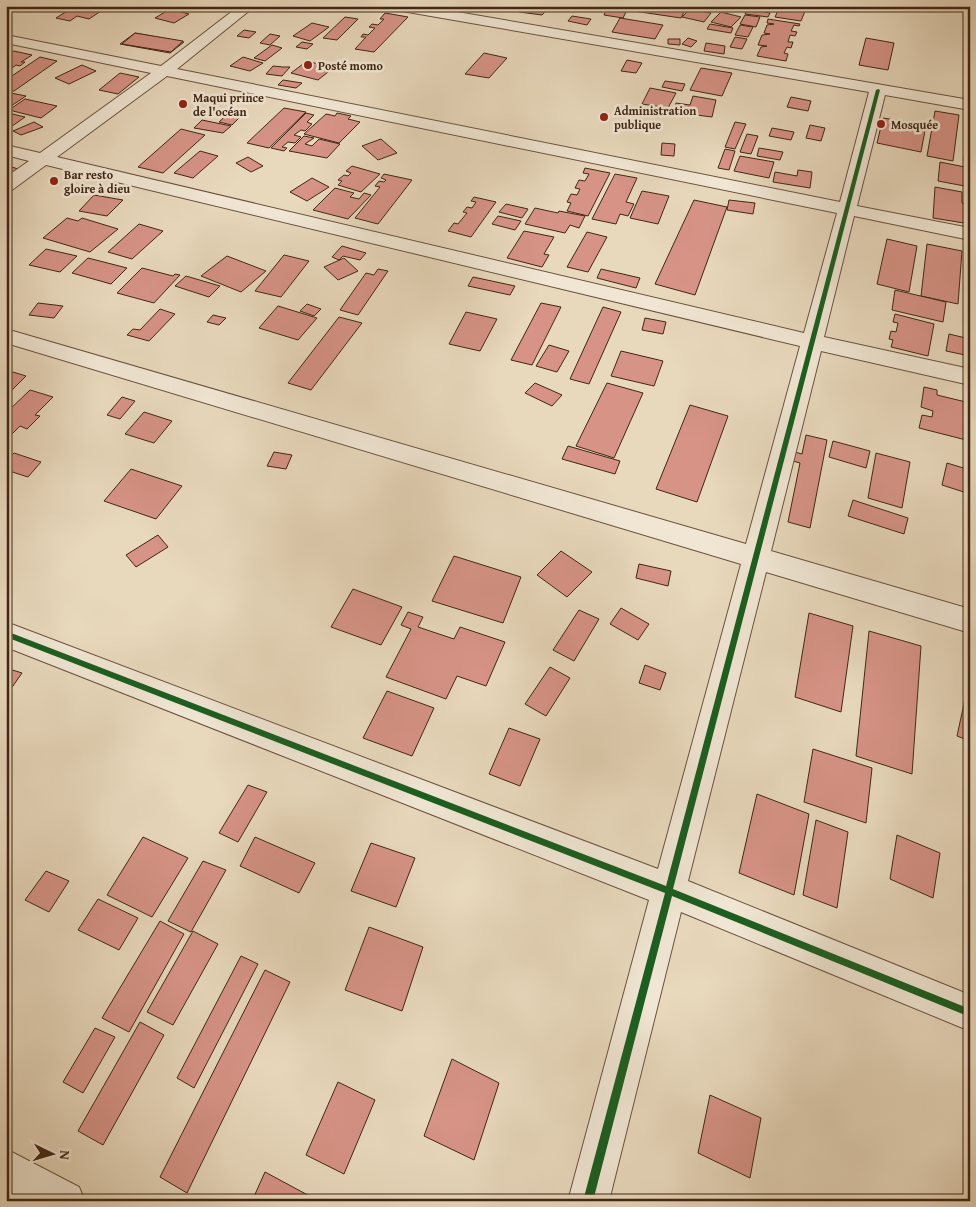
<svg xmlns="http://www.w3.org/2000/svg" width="976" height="1207" viewBox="0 0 976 1207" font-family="'Gentium Book Plus',serif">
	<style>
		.building { fill: #d69386; stroke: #412615 }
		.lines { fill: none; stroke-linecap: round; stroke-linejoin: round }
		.minor-casing { stroke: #6b523f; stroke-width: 2 }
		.minor { fill: #f0e6d3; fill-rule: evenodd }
		.cycleway-casing { stroke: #f0e6d3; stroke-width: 3 }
		.cycleway { fill: #1b5e20; fill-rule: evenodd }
		.poi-dot { fill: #8f2418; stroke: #f0e6d3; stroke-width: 2 }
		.labels { text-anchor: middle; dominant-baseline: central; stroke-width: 5; stroke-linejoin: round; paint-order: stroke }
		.far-poi-label { font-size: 12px; font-weight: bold; fill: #412615; stroke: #f0e6d3; text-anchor: start }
	</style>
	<rect width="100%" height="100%" fill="#e8d8bc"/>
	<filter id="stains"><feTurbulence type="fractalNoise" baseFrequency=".004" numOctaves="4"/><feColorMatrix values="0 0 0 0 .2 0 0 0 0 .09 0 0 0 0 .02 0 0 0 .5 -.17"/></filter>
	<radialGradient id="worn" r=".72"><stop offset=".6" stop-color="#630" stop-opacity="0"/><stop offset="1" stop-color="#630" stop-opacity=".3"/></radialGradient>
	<g class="building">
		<polygon points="75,6 103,6 107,7 89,19 77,16 70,21 56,18"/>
		<polygon points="524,6 550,6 542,15 519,12"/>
		<polygon points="630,6 687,6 681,18 627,10"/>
		<polygon points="780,6 807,6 801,21 775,17"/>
		<polygon points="170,9 189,14 174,23 155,18"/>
		<polygon points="690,9 711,13 704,22 682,17"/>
		<polygon points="747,9 770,13 768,17 745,14"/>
		<polygon points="606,10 626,12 623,18 604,15"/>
		<polygon points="721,12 741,17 731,27 711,22"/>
		<polygon points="385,13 408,17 374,52 355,49 366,37 361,37 363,34 368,35 375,28 369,27 372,24 378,25 384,19 380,19"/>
		<polygon points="745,15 760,17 756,27 740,24"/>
		<polygon points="572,16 591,19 587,25 568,21"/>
		<polygon points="345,17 358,19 337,40 323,38"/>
		<polygon points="620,18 663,25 655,39 612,32"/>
		<polygon points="768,19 800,24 799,26 794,25 791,31 797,32 795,36 790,35 788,42 793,42 791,48 787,47 784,53 788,54 786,61 757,56 761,47 767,46 758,45 762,35 770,34 764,33 767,25 774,24 767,23"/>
		<polygon points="312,23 329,27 310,41 293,36"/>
		<polygon points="710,24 733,28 731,33 707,29"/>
		<polygon points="740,25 753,27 748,37 735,35"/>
		<polygon points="244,30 256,32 249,38 237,36"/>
		<polygon points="135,33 184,42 170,53 120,44"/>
		<polygon points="135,33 183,41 171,52 122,44"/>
		<polygon points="270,34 280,36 270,45 260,43"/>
		<polygon points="735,37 747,39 742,49 730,47"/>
		<polygon points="688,38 697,41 691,47 682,44"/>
		<polygon points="866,38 894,43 888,70 859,65"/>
		<polygon points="668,39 680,39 680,45 668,44"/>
		<polygon points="302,42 313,44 307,49 296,47"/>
		<polygon points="706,43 725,46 724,54 704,51"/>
		<polygon points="272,45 282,48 265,61 254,58"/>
		<polygon points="14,51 32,55 21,62 25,62 20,66 16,65 7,72 9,72 6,74 6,56"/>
		<polygon points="484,53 507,58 489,78 465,74"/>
		<polygon points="40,57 57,61 14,91 6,90 6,80"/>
		<polygon points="243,57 263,63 250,71 230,66"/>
		<polygon points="627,60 642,63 636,73 621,71"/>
		<polygon points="307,61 333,68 318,80 291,73"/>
		<polygon points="82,65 96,71 69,84 55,78"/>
		<polygon points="273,66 283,67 290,67 282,76 266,74"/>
		<polygon points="701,68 732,73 722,96 690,90"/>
		<polygon points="120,73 139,77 118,94 99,90"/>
		<polygon points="283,80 302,83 296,88 278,85"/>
		<polygon points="665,81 685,84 682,91 662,87"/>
		<polygon points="650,88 676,93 668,108 642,104"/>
		<polygon points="6,92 26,96 11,106 6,105"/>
		<polygon points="693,96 716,100 712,117 674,112 676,103 690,105"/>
		<polygon points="791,97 811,101 808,111 787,107"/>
		<polygon points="25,99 57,106 41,118 9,110"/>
		<polygon points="284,108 306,112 269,148 247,143"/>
		<polygon points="935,111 959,115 953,161 927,156"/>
		<polygon points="230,112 243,114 232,125 219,122"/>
		<polygon points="8,113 25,117 8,129 6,129"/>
		<polygon points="306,113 314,115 307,122 312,124 305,131 301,130 294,135 301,137 295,143 288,142 282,147 287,148 284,151 271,148"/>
		<polygon points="337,113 351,116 348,119 360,122 339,143 304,134 326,114 335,116"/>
		<polygon points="883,118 926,125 921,152 877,143"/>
		<polygon points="202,120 231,126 223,133 194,128"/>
		<polygon points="34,122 43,127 21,135 13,131"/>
		<polygon points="735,122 746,124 735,149 725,147"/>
		<polygon points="810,125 825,128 821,141 806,138"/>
		<polygon points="772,128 794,132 791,140 769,136"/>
		<polygon points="181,129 205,135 163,173 138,167"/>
		<polygon points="747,134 758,136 751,154 740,152"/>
		<polygon points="304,136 314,138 305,144 312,146 319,139 340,144 327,158 289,151"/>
		<polygon points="381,139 397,153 378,160 362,146"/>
		<polygon points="662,143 675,144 674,156 661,155"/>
		<polygon points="759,148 783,152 780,160 757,156"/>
		<polygon points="965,148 970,149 970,162 964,161"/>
		<polygon points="725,149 735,151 729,170 718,168"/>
		<polygon points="200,151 218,156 193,178 174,173"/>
		<polygon points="740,156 774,162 769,178 734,171"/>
		<polygon points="248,157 263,166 251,172 236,163"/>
		<polygon points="940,162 970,168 970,187 938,181"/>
		<polygon points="6,165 18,169 6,177"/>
		<polygon points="352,166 380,174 361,192 338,185 342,181 338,180 344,175 348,176 351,173 346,171"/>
		<polygon points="585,168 610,173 588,216 567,211 571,203 567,202 571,194 577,195 580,189 575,188 579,180 585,181 589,174 583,173"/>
		<polygon points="798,170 812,172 810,188 773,182 775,172 797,176"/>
		<polygon points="384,174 412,180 378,224 355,218 380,187 375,186 379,181 384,182 386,180 381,178"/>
		<polygon points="615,174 637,178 626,202 634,204 628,216 620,214 616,224 592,219"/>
		<polygon points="312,178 329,187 307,201 290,192"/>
		<polygon points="935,187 962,192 962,203 970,205 970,224 933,218"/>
		<polygon points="335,188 354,193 350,197 359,199 364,193 371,195 348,219 313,210"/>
		<polygon points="642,191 669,196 658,224 630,218"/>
		<polygon points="94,195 123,200 107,216 79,211"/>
		<polygon points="474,197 496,202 471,237 448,231 454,223 458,224 467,213 463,212 467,207 472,208 476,202 471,201"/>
		<polygon points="694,200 727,207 695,295 655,284"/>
		<polygon points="729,200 755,203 753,214 727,210"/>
		<polygon points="506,204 528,209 522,218 499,212"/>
		<polygon points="535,208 558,213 559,211 585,216 579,228 570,225 565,233 525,224"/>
		<polygon points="498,216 521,221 515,230 492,224"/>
		<polygon points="67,218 78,221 82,218 118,229 90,252 43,238"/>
		<polygon points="139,224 163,231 132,259 108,252"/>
		<polygon points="524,231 554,237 544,254 549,255 542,267 507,258"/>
		<polygon points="587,232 607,237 588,272 567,267"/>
		<polygon points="887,239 917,246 909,292 877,284"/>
		<polygon points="927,244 962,251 958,304 921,296"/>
		<polygon points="342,246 366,253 360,260 343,256 339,260 332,257"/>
		<polygon points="46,249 77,256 60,272 29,265"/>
		<polygon points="284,255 309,261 281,297 255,291"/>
		<polygon points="227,256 266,271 241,292 201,276"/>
		<polygon points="88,258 127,268 111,284 72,273"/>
		<polygon points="344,258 358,271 338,280 324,267"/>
		<polygon points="142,268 173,276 175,274 180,275 154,303 117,293"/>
		<polygon points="378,269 388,271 358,315 340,310 366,273 374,275"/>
		<polygon points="601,269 640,278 636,288 597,278"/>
		<polygon points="186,276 220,286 209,297 175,286"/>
		<polygon points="473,277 515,286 510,295 468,286"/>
		<polygon points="895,290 946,302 943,322 892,310"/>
		<polygon points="38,303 63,306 54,318 29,315"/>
		<polygon points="541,303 561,307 532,365 511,360"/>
		<polygon points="307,304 321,309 314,316 300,311"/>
		<polygon points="278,306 317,318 298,340 259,328"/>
		<polygon points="603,307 621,312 589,384 570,379"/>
		<polygon points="160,309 175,314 149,341 127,335 133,329 140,330"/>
		<polygon points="466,312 497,319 480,351 449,344"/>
		<polygon points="895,314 934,324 928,356 891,347 893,340 889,339 891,331 896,332 898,323 893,322"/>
		<polygon points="213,315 226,318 219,325 207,322"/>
		<polygon points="339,317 362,323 311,390 288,383"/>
		<polygon points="645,318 666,322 663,334 642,330"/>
		<polygon points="949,334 970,339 970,356 946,351"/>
		<polygon points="549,345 569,351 557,372 536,366"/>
		<polygon points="621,351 663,361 654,386 611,376"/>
		<polygon points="13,372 26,376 8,394 6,379"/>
		<polygon points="535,383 562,395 552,406 525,393"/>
		<polygon points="607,383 643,393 614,458 576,446"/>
		<polygon points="924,387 937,390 937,395 970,403 970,441 919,428 922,415 932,417 933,411 921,407"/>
		<polygon points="30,390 53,397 35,415 40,416 27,429 20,426 6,440 6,413"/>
		<polygon points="122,397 135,401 120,419 107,415"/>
		<polygon points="690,405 728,416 697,502 656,489"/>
		<polygon points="144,412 172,421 154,443 125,434"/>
		<polygon points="806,435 827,440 810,528 788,522 800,463 789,460 791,451 802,454"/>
		<polygon points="833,441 870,451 866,468 829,457"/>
		<polygon points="568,446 620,461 615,474 562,459"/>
		<polygon points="274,452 292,455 286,469 267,466"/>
		<polygon points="14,453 41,462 28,477 6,470 6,461"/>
		<polygon points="876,453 910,462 902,508 868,498"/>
		<polygon points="947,463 970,470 970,494 942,485"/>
		<polygon points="131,469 182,486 156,519 104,501"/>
		<polygon points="853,500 908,518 904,534 848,516"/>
		<polygon points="158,535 168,547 136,567 126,555"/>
		<polygon points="561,551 592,572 567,597 537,575"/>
		<polygon points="454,556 521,577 503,623 432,601"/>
		<polygon points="639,564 671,571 668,586 636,578"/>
		<polygon points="353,589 402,607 381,645 331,627"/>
		<polygon points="621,608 649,624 638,640 610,624"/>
		<polygon points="579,610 599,619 574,661 553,650"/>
		<polygon points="408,612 423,617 418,627 454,639 460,627 505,642 486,686 457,676 446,699 386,677 411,629 401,625"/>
		<polygon points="809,613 853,626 841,712 795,697"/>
		<polygon points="869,631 921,646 912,774 856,756"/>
		<polygon points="645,665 666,673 660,690 639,683"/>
		<polygon points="550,667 570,678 546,716 525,704"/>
		<polygon points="6,668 22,673 8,693 6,693"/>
		<polygon points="387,691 434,708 412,756 363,738"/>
		<polygon points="965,699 970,701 970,741 957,736"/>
		<polygon points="509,728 540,739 520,786 489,774"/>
		<polygon points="813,749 872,768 866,823 804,802"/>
		<polygon points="248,785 267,792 238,842 219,833"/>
		<polygon points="757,794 809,814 794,895 739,873"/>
		<polygon points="816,820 848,832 837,908 803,895"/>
		<polygon points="897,835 940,853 933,898 890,879"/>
		<polygon points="143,837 188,858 152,917 107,895"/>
		<polygon points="255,837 315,863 299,893 240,866"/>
		<polygon points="371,843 415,858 396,907 351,891"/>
		<polygon points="203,861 226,870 191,932 168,921"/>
		<polygon points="46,871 69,881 49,912 25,900"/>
		<polygon points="98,899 138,918 119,950 78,930"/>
		<polygon points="160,921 184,934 129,1032 102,1018"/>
		<polygon points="369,927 423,947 402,1011 345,990"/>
		<polygon points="193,931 218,944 173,1025 147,1012"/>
		<polygon points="241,956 258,964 194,1088 177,1078"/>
		<polygon points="265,970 290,982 187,1193 160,1177"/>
		<polygon points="140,1022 164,1035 103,1145 78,1131"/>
		<polygon points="95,1028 115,1037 83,1093 63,1082"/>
		<polygon points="452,1059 499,1083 474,1160 424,1136"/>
		<polygon points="338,1082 375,1100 344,1174 306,1155"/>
		<polygon points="710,1095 761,1118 750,1178 698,1153"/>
		<polygon points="265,1172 317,1200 317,1201 252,1201"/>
	</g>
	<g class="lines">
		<g class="minor-casing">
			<g id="minor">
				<path d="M 239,6 L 255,6 L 177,69 L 840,202 L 869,92 L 396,10 L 389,6 L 422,6 L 970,100 L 970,110 L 885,95 L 857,206 L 970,228 L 970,240 L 854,216 L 824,337 L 970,369 L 970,385 L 821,351 L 771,551 L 970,609 L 970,633 L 766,572 L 688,881 L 970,995 L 970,1031 L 681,912 L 609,1201 L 568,1201 L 649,900 L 6,647 L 6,622 L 658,869 L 741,564 L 6,343 L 6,329 L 746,544 L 800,346 L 46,165 L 12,190 L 6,191 L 6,177 L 29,161 L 6,155 L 6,145 L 40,153 L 151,73 L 6,43 L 6,35 L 161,66 ZM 167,76 L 837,213 L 804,333 L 57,157 Z"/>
				<polygon points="6,1149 79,1187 85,1201 24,1201 6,1191"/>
			</g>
		</g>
		<use href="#minor" class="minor"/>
		<g class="cycleway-casing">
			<polygon id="cycleway" points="878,89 880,90 673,889 970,1009 970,1017 672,896 593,1201 583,1201 665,893 6,637 6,631 666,886 876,90"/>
		</g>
		<use href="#cycleway" class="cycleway"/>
	</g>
	<g class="poi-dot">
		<circle cx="308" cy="65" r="5"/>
		<circle cx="183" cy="104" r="5"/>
		<circle cx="604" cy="117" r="5"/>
		<circle cx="881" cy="124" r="5"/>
		<circle cx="54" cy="181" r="5"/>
	</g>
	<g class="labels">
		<g class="far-poi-label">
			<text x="318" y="65">Posté momo</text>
			<text x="193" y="97">Maqui prince<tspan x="193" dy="14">de l'océan</tspan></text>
			<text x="614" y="110">Administration<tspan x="614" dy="14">publique</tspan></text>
			<text x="891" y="124">Mosquée</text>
			<text x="64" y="174">Bar resto<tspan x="64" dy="14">gloire à dieu</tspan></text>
		</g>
	</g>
	<rect width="976" height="1207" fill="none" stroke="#e8d8bc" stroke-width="25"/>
	<rect x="8" y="8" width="961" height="1192" fill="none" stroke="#412615" stroke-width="2.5"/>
	<rect x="12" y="12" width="951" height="1182" fill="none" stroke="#412615"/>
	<g transform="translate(52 1154) rotate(95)" stroke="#f0e6d3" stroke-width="4" paint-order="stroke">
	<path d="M0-4L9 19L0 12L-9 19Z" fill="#412615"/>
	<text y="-8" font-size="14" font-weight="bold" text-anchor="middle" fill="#412615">N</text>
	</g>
	<rect width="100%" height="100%" filter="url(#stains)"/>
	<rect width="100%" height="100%" fill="url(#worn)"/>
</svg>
